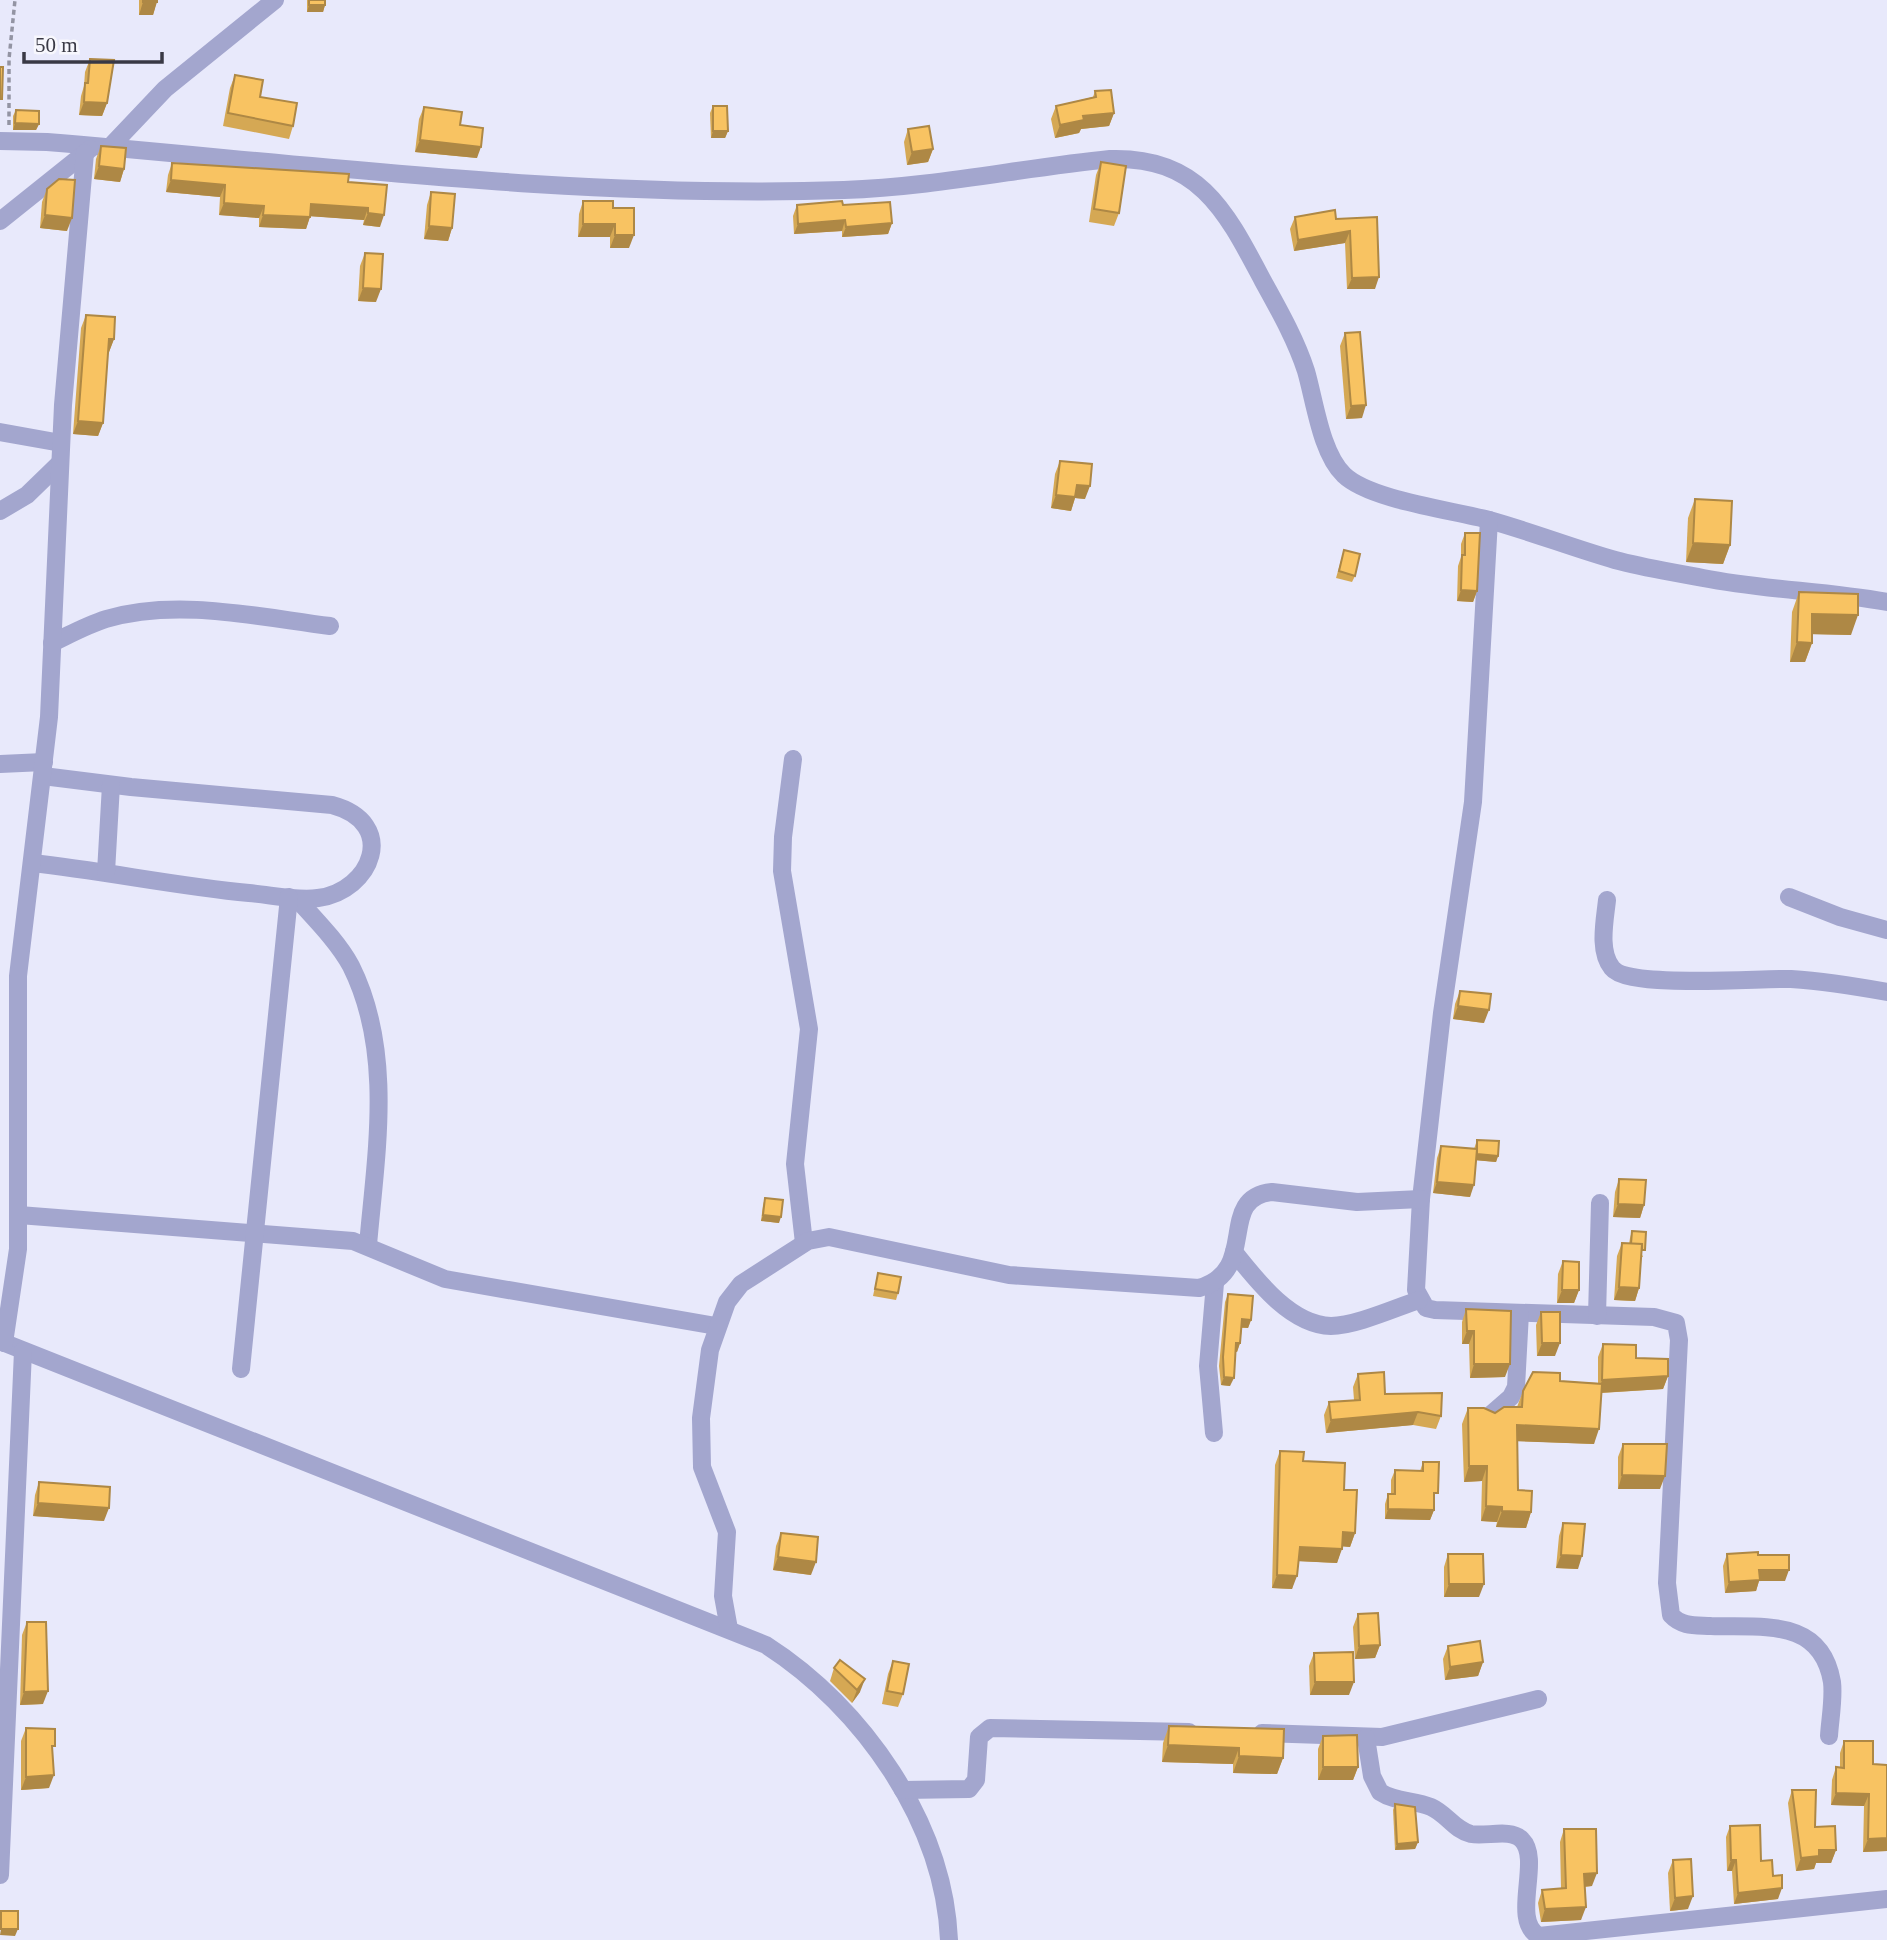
<svg xmlns="http://www.w3.org/2000/svg" width="1887" height="1940" viewBox="0 0 1887 1940" font-family="Georgia,serif">
	<style>
		.lines { fill: none; stroke-linecap: round; stroke-linejoin: round }
		.path { stroke: #9394a3; stroke-width: 3.5; stroke-dasharray: 5 3.5; stroke-linecap: butt }
		.minor { stroke: #a3a6ce; stroke-width: 18 }
		.wall { fill: #d5a854 }
		.shaded-wall { fill: #ae8845 }
		.building { fill: #f8c362; stroke: #ae8845; stroke-width: 2 }
	</style>
	<rect width="100%" height="100%" fill="#e8e9fb"/>
	<g class="lines">
		<polyline class="path" points="9,125 9,59 15,0"/>
		<g class="minor">
			<path d="M 0,141 L 47,142 C 311,164 578,199 844,190 C 933,187 1021,168 1110,159 C 1199,156 1226,211 1263,281 C 1279,310 1296,340 1306,371 C 1315,402 1321,453 1344,475 C 1370,500 1452,510 1489,520 C 1532,532 1573,548 1615,560 C 1644,568 1674,572 1703,578 C 1764,590 1826,591 1887,602"/>
			<polyline points="110,147 165,89 275,0"/>
			<polyline points="0,221 90,149"/>
			<polyline points="0,432 61,443"/>
			<polyline points="0,511 27,495 60,463"/>
			<path d="M 1489,520 L 1473,802 L 1442,1013 L 1421,1199 L 1416,1290 L 1426,1308 L 1435,1310 L 1654,1317 L 1676,1323 L 1679,1340 L 1667,1583 L 1671,1615 C 1682,1627 1696,1625 1711,1626 C 1762,1628 1821,1617 1832,1682 C 1834,1699 1830,1719 1829,1736"/>
			<path d="M 52,643 C 69,635 87,625 106,619 C 177,598 258,617 330,626"/>
			<polyline points="793,759 783,837 782,871 809,1029 795,1164 804,1243"/>
			<polyline points="0,764 44,762"/>
			<path d="M 32,863 C 105,871 176,886 249,893 C 272,895 296,901 318,898 C 372,891 399,823 332,805 L 131,787 L 43,776"/>
			<polyline points="106,872 111,785"/>
			<polyline points="1789,897 1840,917 1887,930"/>
			<path d="M 297,899 C 315,919 338,942 351,966 C 394,1052 376,1153 368,1245"/>
			<path d="M 1607,900 C 1605,920 1598,951 1612,968 C 1628,989 1759,978 1791,979 C 1823,981 1855,986 1887,992"/>
			<polyline points="19,1215 353,1241 445,1279 716,1326"/>
			<path d="M 1234,1252 C 1257,1281 1291,1325 1331,1326 C 1355,1326 1395,1308 1419,1300"/>
			<polyline points="1597,1316 1600,1203"/>
			<path d="M 0,1341 L 766,1645 C 863,1707 944,1823 949,1940"/>
			<polyline points="4,1343 18,1249 18,976 49,717 63,405 85,153"/>
			<polyline points="241,1369 289,897"/>
			<polyline points="1488,1417 1511,1397 1516,1387 1520,1313"/>
			<polyline points="1214,1433 1208,1366 1215,1283"/>
			<path d="M 729,1629 L 723,1596 L 727,1532 L 702,1467 L 701,1418 L 710,1350 L 727,1302 L 741,1284 L 808,1241 L 829,1237 L 1009,1275 L 1199,1288 C 1261,1270 1215,1198 1272,1192 L 1357,1202 L 1421,1199"/>
			<polyline points="1262,1733 1382,1737 1538,1699"/>
			<path d="M 1366,1738 L 1372,1776 L 1380,1792 C 1395,1802 1415,1800 1431,1807 C 1447,1814 1454,1830 1471,1834 C 1486,1837 1511,1828 1522,1840 C 1542,1860 1510,1921 1539,1936 L 1887,1899"/>
			<polyline points="903,1790 969,1789 976,1780 979,1737 990,1728 1189,1732"/>
			<polyline points="0,1875 23,1351"/>
		</g>
	</g>
	<g class="wall">
		<polygon points="139,0 157,0 153,15 139,15"/>
		<polygon points="307,0 325,0 325,5 323,12 307,12"/>
		<polygon points="90,59 107,103 102,116 79,115 81,96 84,86 85,72"/>
		<polygon points="235,75 293,126 289,139 223,126 230,88"/>
		<polygon points="1095,91 1114,113 1109,126 1081,129 1079,133 1055,138 1051,119 1056,106 1093,97"/>
		<polygon points="713,106 728,131 725,138 711,138 710,113"/>
		<polygon points="424,107 460,125 477,158 415,152 419,119"/>
		<polygon points="16,110 39,124 36,130 13,130 13,116"/>
		<polygon points="908,129 933,149 928,162 907,165 904,142"/>
		<polygon points="101,146 124,169 120,182 94,179 96,159"/>
		<polygon points="1101,162 1119,213 1114,226 1089,222 1096,175"/>
		<polygon points="172,163 348,182 380,227 363,225 364,220 310,216 306,229 259,227 259,218 219,215 220,197 166,192 168,175"/>
		<polygon points="47,189 67,231 40,228 42,202"/>
		<polygon points="431,192 452,228 448,241 424,239 427,205"/>
		<polygon points="583,201 613,208 629,248 610,248 610,237 578,237 579,214"/>
		<polygon points="797,205 843,205 892,223 888,234 842,237 842,231 794,234 793,216"/>
		<polygon points="1295,217 1336,219 1377,217 1375,289 1347,289 1345,243 1294,251 1290,229"/>
		<polygon points="365,253 376,302 358,301 360,266"/>
		<polygon points="86,315 114,339 109,352 108,352 103,423 98,436 73,434 81,328"/>
		<polygon points="1345,333 1362,418 1346,419 1340,346"/>
		<polygon points="1060,461 1085,499 1075,498 1071,511 1051,508 1055,474"/>
		<polygon points="1695,499 1730,545 1723,564 1686,562 1688,518"/>
		<polygon points="1465,533 1477,591 1473,602 1457,601 1458,566 1461,557 1461,544"/>
		<polygon points="1344,550 1355,576 1352,582 1336,578"/>
		<polygon points="1799,592 1851,635 1812,634 1812,643 1805,662 1790,662 1792,612"/>
		<polygon points="1460,991 1484,1023 1453,1019 1455,1004"/>
		<polygon points="1477,1140 1498,1156 1496,1162 1476,1160 1470,1197 1433,1193 1437,1158 1441,1146 1474,1149"/>
		<polygon points="1619,1179 1644,1205 1640,1218 1613,1217 1615,1192"/>
		<polygon points="765,1198 779,1223 761,1221 763,1205"/>
		<polygon points="1632,1231 1643,1257 1641,1257 1639,1288 1635,1301 1614,1300 1617,1256 1622,1243 1629,1244 1630,1238"/>
		<polygon points="1563,1261 1579,1290 1574,1303 1557,1303 1558,1274"/>
		<polygon points="878,1273 898,1293 896,1300 873,1296"/>
		<polygon points="1228,1294 1251,1320 1248,1328 1242,1328 1240,1343 1237,1352 1236,1351 1230,1386 1221,1385 1219,1366 1225,1302"/>
		<polygon points="1466,1309 1505,1377 1470,1378 1469,1344 1462,1344 1462,1322"/>
		<polygon points="1541,1312 1555,1356 1537,1356 1536,1325"/>
		<polygon points="1603,1344 1636,1358 1668,1376 1663,1389 1601,1393 1594,1444 1517,1441 1518,1490 1531,1512 1526,1528 1496,1527 1497,1522 1481,1521 1482,1481 1464,1482 1462,1424 1468,1408 1495,1413 1517,1407 1523,1391 1560,1381 1598,1383 1598,1357"/>
		<polygon points="1358,1374 1385,1394 1441,1416 1436,1429 1413,1425 1326,1433 1324,1415 1329,1402 1354,1400 1353,1387"/>
		<polygon points="1623,1444 1660,1489 1618,1489 1618,1457"/>
		<polygon points="1280,1451 1303,1461 1344,1490 1355,1533 1350,1547 1342,1546 1337,1563 1299,1561 1292,1589 1272,1588 1275,1465"/>
		<polygon points="1423,1462 1434,1503 1434,1510 1430,1520 1385,1519 1385,1504 1388,1494 1391,1494 1391,1480 1395,1470 1420,1471"/>
		<polygon points="39,1482 104,1521 33,1516 35,1495"/>
		<polygon points="1563,1523 1578,1569 1556,1568 1559,1536"/>
		<polygon points="781,1533 811,1575 773,1570 776,1546"/>
		<polygon points="1448,1554 1479,1597 1444,1597 1444,1567"/>
		<polygon points="1727,1554 1758,1555 1785,1581 1759,1581 1756,1591 1725,1593 1723,1566"/>
		<polygon points="1358,1614 1380,1645 1375,1658 1355,1659 1353,1627"/>
		<polygon points="27,1622 43,1704 20,1705 22,1635"/>
		<polygon points="1448,1646 1483,1662 1478,1676 1445,1680 1443,1659"/>
		<polygon points="1314,1653 1349,1695 1310,1695 1309,1666"/>
		<polygon points="893,1661 903,1694 898,1707 882,1704 888,1674"/>
		<polygon points="834,1668 860,1692 852,1703 830,1681"/>
		<polygon points="1169,1726 1283,1758 1277,1774 1233,1773 1233,1764 1162,1762 1163,1743"/>
		<polygon points="26,1728 52,1753 49,1788 21,1790 21,1741"/>
		<polygon points="1323,1736 1358,1767 1353,1780 1318,1780 1318,1749"/>
		<polygon points="1844,1741 1873,1764 1887,1765 1887,1851 1863,1852 1864,1806 1831,1805 1832,1780 1836,1767 1840,1768 1840,1753"/>
		<polygon points="1792,1790 1815,1827 1836,1850 1831,1863 1816,1863 1814,1869 1796,1871 1788,1803"/>
		<polygon points="1395,1804 1418,1842 1415,1849 1395,1850 1393,1810"/>
		<polygon points="1730,1826 1773,1876 1778,1899 1734,1904 1732,1871 1727,1871 1726,1837"/>
		<polygon points="1564,1829 1592,1886 1585,1887 1581,1920 1541,1922 1538,1903 1542,1890 1561,1889 1560,1842"/>
		<polygon points="1673,1860 1688,1909 1670,1911 1668,1873"/>
	</g>
	<g class="shaded-wall">
		<polygon points="143,2 157,2 153,15 139,15"/>
		<polygon points="309,5 325,5 323,12 307,12"/>
		<polygon points="84,102 107,103 102,116 79,115"/>
		<polygon points="1114,113 1109,126 1081,129 1079,133 1055,138 1060,125 1083,116"/>
		<polygon points="15,123 39,124 36,130 13,130"/>
		<polygon points="713,131 728,131 725,138 711,138"/>
		<polygon points="420,140 481,147 477,158 415,152"/>
		<polygon points="933,149 928,162 907,165 912,152"/>
		<polygon points="99,166 124,169 120,182 94,179"/>
		<polygon points="171,180 225,185 220,197 166,192"/>
		<polygon points="224,203 264,206 259,218 219,215"/>
		<polygon points="311,204 368,208 364,220 307,216"/>
		<polygon points="368,213 384,215 380,227 363,225"/>
		<polygon points="45,215 72,218 67,231 40,228"/>
		<polygon points="263,215 310,217 306,229 259,227"/>
		<polygon points="845,220 842,231 794,234 798,224"/>
		<polygon points="892,223 888,234 842,237 846,227"/>
		<polygon points="583,224 615,224 610,237 578,237"/>
		<polygon points="429,226 452,228 448,241 424,239"/>
		<polygon points="1350,231 1345,243 1294,251 1298,240"/>
		<polygon points="615,235 634,235 629,248 610,248"/>
		<polygon points="1379,277 1375,289 1347,289 1352,278"/>
		<polygon points="363,288 381,289 376,302 358,301"/>
		<polygon points="109,339 114,339 109,352 104,352"/>
		<polygon points="1366,405 1362,418 1346,419 1351,406"/>
		<polygon points="78,421 103,423 98,436 73,434"/>
		<polygon points="1077,485 1090,486 1085,499 1075,498 1071,511 1051,508 1056,495"/>
		<polygon points="1693,543 1730,545 1723,564 1686,562"/>
		<polygon points="1461,590 1477,591 1473,602 1457,601"/>
		<polygon points="1812,614 1858,615 1851,635 1805,634"/>
		<polygon points="1797,642 1812,643 1805,662 1790,662"/>
		<polygon points="1458,1006 1489,1010 1484,1023 1453,1019"/>
		<polygon points="1476,1154 1498,1156 1496,1162 1473,1160"/>
		<polygon points="1437,1182 1474,1185 1470,1197 1433,1193"/>
		<polygon points="1618,1204 1644,1205 1640,1218 1613,1217"/>
		<polygon points="763,1215 781,1217 779,1223 761,1221"/>
		<polygon points="1619,1287 1639,1288 1635,1301 1614,1300"/>
		<polygon points="1562,1290 1579,1290 1574,1303 1557,1303"/>
		<polygon points="1242,1319 1251,1320 1248,1328 1239,1327"/>
		<polygon points="1467,1331 1474,1331 1469,1344 1462,1344"/>
		<polygon points="1236,1343 1240,1343 1237,1352 1233,1351"/>
		<polygon points="1542,1343 1560,1343 1555,1356 1537,1356"/>
		<polygon points="1474,1364 1510,1364 1505,1377 1470,1378"/>
		<polygon points="1668,1376 1663,1389 1598,1393 1602,1380"/>
		<polygon points="1224,1377 1234,1378 1230,1386 1221,1385"/>
		<polygon points="1418,1412 1413,1425 1326,1433 1331,1420"/>
		<polygon points="1517,1425 1599,1429 1594,1444 1511,1441"/>
		<polygon points="1469,1466 1487,1466 1482,1481 1464,1482"/>
		<polygon points="1622,1475 1665,1476 1660,1489 1618,1489"/>
		<polygon points="38,1503 109,1508 104,1521 33,1516"/>
		<polygon points="1486,1506 1502,1507 1497,1522 1481,1521"/>
		<polygon points="1388,1509 1434,1510 1430,1520 1385,1519"/>
		<polygon points="1502,1511 1531,1512 1526,1528 1496,1527"/>
		<polygon points="1343,1532 1355,1533 1350,1547 1338,1546"/>
		<polygon points="1300,1547 1342,1549 1337,1563 1295,1561"/>
		<polygon points="1561,1555 1582,1556 1578,1569 1556,1568"/>
		<polygon points="778,1557 816,1562 811,1575 773,1570"/>
		<polygon points="1759,1570 1789,1570 1785,1581 1759,1581 1756,1591 1725,1593 1729,1582"/>
		<polygon points="1277,1575 1297,1576 1292,1589 1272,1588"/>
		<polygon points="1449,1584 1484,1584 1479,1597 1444,1597"/>
		<polygon points="1380,1645 1375,1658 1355,1659 1359,1646"/>
		<polygon points="1483,1662 1478,1676 1445,1680 1450,1667"/>
		<polygon points="865,1679 860,1692 852,1703 857,1690"/>
		<polygon points="1315,1682 1354,1682 1349,1695 1310,1695"/>
		<polygon points="48,1691 43,1704 20,1705 24,1692"/>
		<polygon points="1168,1745 1239,1748 1233,1764 1162,1762"/>
		<polygon points="1239,1756 1283,1758 1277,1774 1233,1773"/>
		<polygon points="1323,1767 1358,1767 1353,1780 1318,1780"/>
		<polygon points="54,1775 49,1788 21,1790 26,1777"/>
		<polygon points="1836,1793 1869,1794 1864,1806 1831,1805"/>
		<polygon points="1887,1838 1887,1851 1863,1852 1868,1839"/>
		<polygon points="1418,1842 1415,1849 1395,1850 1397,1844"/>
		<polygon points="1819,1850 1836,1850 1831,1863 1816,1863 1814,1869 1796,1871 1801,1858"/>
		<polygon points="1731,1860 1736,1860 1732,1871 1727,1871"/>
		<polygon points="1597,1873 1592,1886 1579,1887 1584,1874"/>
		<polygon points="1782,1888 1778,1899 1734,1904 1738,1893"/>
		<polygon points="1693,1896 1688,1909 1670,1911 1675,1898"/>
		<polygon points="1586,1907 1581,1920 1541,1922 1545,1909"/>
		<polygon points="1,1929 18,1929 15,1936 0,1935"/>
	</g>
	<g class="building">
		<rect x="143" y="0" width="14" height="2"/>
		<rect x="309" y="0" width="16" height="5"/>
		<polygon points="90,59 114,60 107,103 84,102 85,83 88,83"/>
		<polygon points="0,67 3,67 2,99 0,99"/>
		<polygon points="235,75 263,80 260,97 297,103 293,126 228,113"/>
		<polygon points="1111,90 1114,113 1083,116 1084,120 1060,125 1056,106 1096,97 1095,91"/>
		<polygon points="713,106 727,106 728,131 713,131"/>
		<polygon points="424,107 462,112 460,125 483,128 481,147 420,140"/>
		<polygon points="16,110 39,111 39,124 15,123"/>
		<polygon points="929,126 933,149 912,152 908,129"/>
		<polygon points="101,146 126,148 124,169 99,166"/>
		<polygon points="1101,162 1126,166 1119,213 1094,209"/>
		<polygon points="172,163 349,174 348,182 387,185 384,215 368,213 368,208 311,204 310,217 263,215 264,206 224,203 225,185 171,180"/>
		<polygon points="59,179 75,180 72,218 45,215 47,189"/>
		<polygon points="431,192 455,194 452,228 429,226"/>
		<polygon points="583,201 613,201 613,208 634,208 634,235 615,235 615,224 583,224"/>
		<polygon points="842,201 843,205 890,202 892,223 846,227 845,220 798,224 797,205"/>
		<polygon points="1335,210 1336,219 1377,217 1379,277 1352,278 1350,231 1298,240 1295,217"/>
		<polygon points="365,253 383,254 381,289 363,288"/>
		<polygon points="86,315 115,317 114,339 109,339 103,423 78,421"/>
		<polygon points="1360,332 1366,405 1351,406 1345,333"/>
		<polygon points="1060,461 1092,464 1090,486 1077,485 1075,497 1056,495"/>
		<polygon points="1695,499 1732,501 1730,545 1693,543"/>
		<polygon points="1465,533 1480,533 1477,591 1461,590 1462,555 1465,555"/>
		<polygon points="1344,550 1360,554 1355,576 1339,571"/>
		<polygon points="1799,592 1858,594 1858,615 1812,614 1812,643 1797,642"/>
		<polygon points="1460,991 1491,994 1489,1010 1458,1006"/>
		<polygon points="1477,1140 1499,1141 1498,1156 1477,1154"/>
		<polygon points="1441,1146 1477,1149 1474,1185 1437,1182"/>
		<polygon points="1619,1179 1646,1180 1644,1205 1618,1204"/>
		<polygon points="765,1198 783,1200 781,1217 763,1215"/>
		<polygon points="1632,1231 1646,1232 1645,1250 1642,1250 1642,1244 1631,1244"/>
		<polygon points="1622,1243 1642,1244 1639,1288 1619,1287"/>
		<polygon points="1563,1261 1579,1262 1579,1290 1562,1290"/>
		<polygon points="878,1273 901,1277 898,1293 875,1289"/>
		<polygon points="1228,1294 1253,1296 1251,1320 1242,1319 1240,1343 1236,1343 1234,1378 1224,1377 1223,1357"/>
		<polygon points="1466,1309 1511,1311 1510,1364 1474,1364 1474,1331 1467,1331"/>
		<polygon points="1541,1312 1560,1312 1560,1343 1542,1343"/>
		<polygon points="1603,1344 1636,1345 1636,1358 1668,1359 1668,1376 1602,1380"/>
		<polygon points="1384,1372 1385,1394 1442,1393 1441,1416 1418,1412 1331,1420 1329,1402 1360,1400 1358,1374"/>
		<polygon points="1533,1372 1560,1373 1560,1381 1602,1384 1599,1429 1517,1425 1518,1490 1532,1491 1531,1512 1502,1511 1502,1507 1486,1506 1487,1466 1469,1466 1468,1408 1484,1408 1495,1413 1504,1407 1522,1407 1523,1391"/>
		<polygon points="1623,1444 1667,1444 1665,1476 1622,1475"/>
		<polygon points="1280,1451 1304,1452 1303,1461 1345,1463 1344,1490 1357,1490 1355,1533 1343,1532 1342,1549 1300,1547 1297,1576 1277,1575"/>
		<polygon points="1423,1462 1439,1462 1438,1493 1434,1493 1434,1510 1388,1509 1388,1494 1395,1494 1395,1470 1423,1471"/>
		<polygon points="39,1482 110,1487 109,1508 38,1503"/>
		<polygon points="1563,1523 1585,1524 1582,1556 1561,1555"/>
		<polygon points="781,1533 818,1537 816,1562 778,1557"/>
		<polygon points="1758,1552 1758,1555 1789,1555 1789,1570 1759,1570 1760,1580 1729,1582 1727,1554"/>
		<polygon points="1448,1554 1483,1554 1484,1584 1449,1584"/>
		<polygon points="1378,1613 1380,1645 1359,1646 1358,1614"/>
		<polygon points="27,1622 46,1622 48,1691 24,1692"/>
		<polygon points="1480,1641 1483,1662 1450,1667 1448,1646"/>
		<polygon points="1353,1652 1354,1682 1315,1682 1314,1653"/>
		<polygon points="840,1660 865,1679 857,1690 834,1668"/>
		<polygon points="893,1661 909,1664 903,1694 887,1691"/>
		<polygon points="1169,1726 1284,1729 1283,1758 1239,1756 1239,1748 1168,1745"/>
		<polygon points="26,1728 55,1729 55,1746 52,1746 54,1775 26,1777"/>
		<polygon points="1357,1735 1358,1767 1323,1767 1323,1736"/>
		<polygon points="1844,1741 1873,1741 1873,1764 1887,1765 1887,1838 1868,1839 1869,1794 1836,1793 1836,1767 1844,1768"/>
		<polygon points="1792,1790 1816,1790 1815,1827 1835,1826 1836,1850 1819,1850 1819,1856 1801,1858"/>
		<polygon points="1395,1804 1415,1807 1418,1842 1397,1844"/>
		<polygon points="1760,1825 1761,1861 1772,1860 1773,1876 1782,1875 1782,1888 1738,1893 1736,1860 1731,1860 1730,1826"/>
		<polygon points="1564,1829 1596,1829 1597,1873 1584,1874 1586,1907 1545,1909 1542,1890 1566,1888"/>
		<polygon points="1691,1859 1693,1896 1675,1898 1673,1860"/>
		<rect x="1" y="1911" width="17" height="18"/>
	</g>
	<path d="M24 52v10h138v-10" fill="none" stroke="#393945" stroke-width="3.5"/>
	<text x="35" y="52" font-size="21" fill="#393945" stroke="#f7f7fd" stroke-width="5" paint-order="stroke">50 m</text>
</svg>
